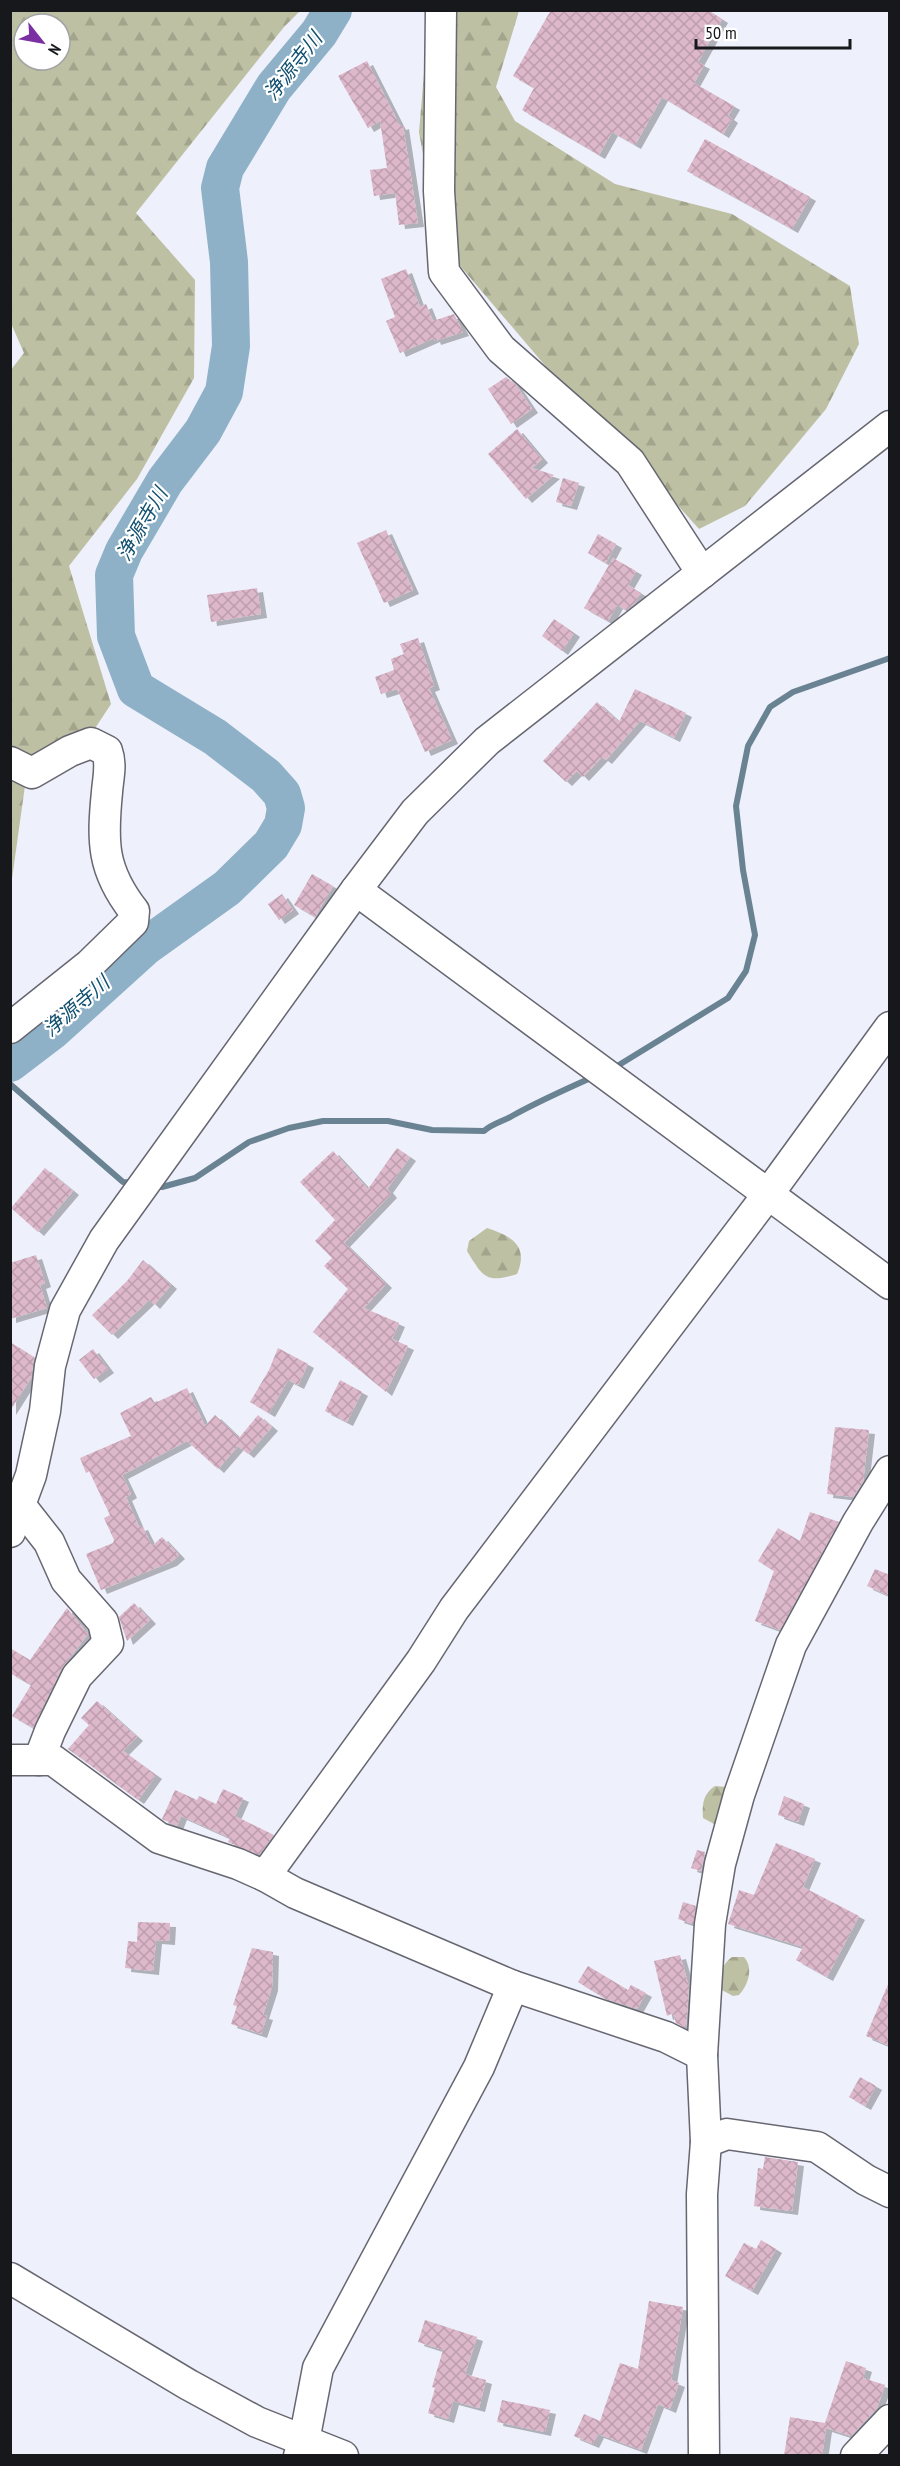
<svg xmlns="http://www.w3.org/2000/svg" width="900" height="2466" viewBox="0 0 900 2466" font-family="'PT Sans Narrow','Noto Sans JP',sans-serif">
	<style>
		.forest { fill: url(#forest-firs); fill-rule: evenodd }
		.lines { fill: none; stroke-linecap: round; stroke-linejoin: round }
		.stream { stroke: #6a8393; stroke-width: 6 }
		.river { stroke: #8eb1c7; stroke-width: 38 }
		.building { fill: url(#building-cross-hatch); filter: url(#shadow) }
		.minor-casing { stroke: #666771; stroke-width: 33 }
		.minor { stroke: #fff; stroke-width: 30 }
		.labels { text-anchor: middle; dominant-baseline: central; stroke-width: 4.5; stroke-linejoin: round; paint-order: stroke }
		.water-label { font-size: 20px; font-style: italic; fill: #11506f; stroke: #fff }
	</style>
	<defs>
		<pattern id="forest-firs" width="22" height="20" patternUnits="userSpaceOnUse" patternTransform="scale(1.5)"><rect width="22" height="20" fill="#bdc0a3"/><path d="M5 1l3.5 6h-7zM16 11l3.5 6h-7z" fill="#a2a48c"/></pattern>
		<pattern id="building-cross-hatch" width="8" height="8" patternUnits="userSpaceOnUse" patternTransform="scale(1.5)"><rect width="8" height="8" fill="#ddb8ca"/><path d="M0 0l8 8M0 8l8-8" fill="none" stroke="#bd9dad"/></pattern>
		<filter id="shadow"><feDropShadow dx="6" dy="4" stdDeviation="0" flood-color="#0004"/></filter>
	</defs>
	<rect width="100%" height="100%" fill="#eef0fb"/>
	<g class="forest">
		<path d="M 11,11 L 300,11 L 284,27 L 136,213 L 195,280 L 194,378 L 137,479 L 69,566 L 111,704 L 92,733 L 29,757 L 11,886 L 10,371 L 24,353 L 10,321 ZM 24,24 L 60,24 L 60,60 L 24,60 Z"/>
		<polygon points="438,11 519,11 496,87 515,121 615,184 732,214 850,286 859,344 826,409 745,506 699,529 644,468 577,403 438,240 419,132 428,27"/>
		<path d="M 487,1228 C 512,1236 529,1246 517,1274 C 486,1284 483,1277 467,1251 L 469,1241 Z"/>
		<path d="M 715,1786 L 727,1787 L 716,1825 L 703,1818 C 702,1804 703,1794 715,1786 Z"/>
		<path d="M 732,1957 L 744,1957 C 754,1968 748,1985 739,1995 L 733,1996 L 720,1989 C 719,1975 721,1965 732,1957 Z"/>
	</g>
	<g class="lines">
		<g class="stream">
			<polyline points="614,1068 728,998 746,971 755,935 743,870 736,806 748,746 770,707 793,692 890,658"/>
			<polyline points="10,1084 123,1182 135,1183"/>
			<path d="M 154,1186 L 162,1187 L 195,1178 L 249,1142 L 289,1128 L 323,1121 L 388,1121 L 432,1130 L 484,1131 C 493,1123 502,1122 512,1116 C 539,1101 566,1089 593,1077"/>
		</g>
		<polyline class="river" points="10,1063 52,1031 146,946 227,888 271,845 283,825 286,808 282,794 266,776 215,737 136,689 116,636 114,575 124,551 165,481 203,431 224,392 231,346 229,262 220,188 225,168 274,87 319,33 333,10"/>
	</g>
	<g class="building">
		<polygon points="551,10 708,10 722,19 698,62 704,65 694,83 734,106 728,116 732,119 723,134 662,97 635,145 612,132 599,155 522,110 534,88 513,76"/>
		<polygon points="367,61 400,126 403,125 418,223 399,225 395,193 374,196 370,170 387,168 380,121 368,128 338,76"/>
		<polygon points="705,139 810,197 792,229 687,171"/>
		<polygon points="406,269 420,307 426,304 433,321 454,314 463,332 435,341 434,338 400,353 386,321 395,317 381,279"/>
		<polygon points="506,377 516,385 532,409 511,424 488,389"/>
		<polygon points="517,429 542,459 532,468 554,475 526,499 488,454"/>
		<polygon points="563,478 579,483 571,506 556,502"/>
		<polygon points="386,530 413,590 384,603 357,543"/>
		<polygon points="598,534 616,544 606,563 588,553"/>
		<polygon points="613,558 636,571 628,585 641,593 634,604 626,610 617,605 608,621 584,608"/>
		<polygon points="257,588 261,614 211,622 207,595"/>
		<polygon points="554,619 574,633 562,651 542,636"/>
		<polygon points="418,638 434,686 429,688 452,740 425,752 397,689 381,694 375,677 394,670 391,659 404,654 400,644"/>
		<polygon points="635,689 686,713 674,738 640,721 606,760 602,757 583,777 577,771 566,782 543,761 597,702 619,722"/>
		<polygon points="312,874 333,886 315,917 294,905"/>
		<polygon points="282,894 293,910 279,920 268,904"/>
		<polygon points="397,1148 410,1157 387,1189 391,1194 344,1243 386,1284 364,1308 399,1323 392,1339 408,1346 386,1392 313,1332 348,1289 324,1266 332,1258 315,1241 335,1220 300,1182 333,1151 368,1189"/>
		<polygon points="45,1168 73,1191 38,1232 11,1208"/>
		<polygon points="36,1255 45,1283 40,1285 47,1308 10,1319 10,1263"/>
		<polygon points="143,1260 171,1285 154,1305 149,1300 112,1335 92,1315 127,1281"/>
		<polygon points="10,1342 34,1357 31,1378 10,1411"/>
		<polygon points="278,1348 308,1364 298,1385 288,1380 269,1413 250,1402 269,1370"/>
		<polygon points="93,1349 108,1369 94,1379 79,1360"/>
		<polygon points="340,1380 362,1392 347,1422 325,1411"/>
		<polygon points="187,1388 205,1426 215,1415 239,1438 258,1415 272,1427 248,1454 238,1446 218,1469 187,1441 122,1475 131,1494 126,1497 139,1527 142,1526 152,1546 162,1537 179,1555 171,1562 101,1590 86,1554 113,1543 114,1540 104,1518 110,1515 89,1471 86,1473 80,1458 131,1436 120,1413 151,1397 155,1403"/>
		<polygon points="835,1427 869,1430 863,1482 853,1497 827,1494"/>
		<polygon points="810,1512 839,1522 780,1630 755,1621 774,1571 758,1561 778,1528 800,1541"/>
		<polygon points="875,1569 890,1575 890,1596 867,1586"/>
		<polygon points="134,1603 150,1620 127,1641 119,1617"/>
		<polygon points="67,1608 88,1634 62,1668 33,1728 12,1716 31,1685 10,1673 10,1648 30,1660"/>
		<polygon points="97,1701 137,1737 123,1751 156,1775 138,1800 68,1749 89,1725 81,1718"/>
		<polygon points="223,1789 243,1798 235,1816 274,1835 259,1855 228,1842 230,1838 181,1816 177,1826 162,1819 175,1790 197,1800 199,1796 216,1804"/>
		<polygon points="784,1796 804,1804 798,1822 778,1815"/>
		<polygon points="776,1843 815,1859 803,1887 859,1916 827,1977 796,1960 803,1947 728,1924 739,1890 754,1895"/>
		<polygon points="697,1850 705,1852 701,1871 691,1868"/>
		<polygon points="683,1902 696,1906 693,1924 678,1919"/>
		<polygon points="138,1922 170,1923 169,1941 156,1940 153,1971 125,1968 128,1941 137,1942"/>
		<polygon points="252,1948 273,1952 272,1987 263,2015 267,2016 261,2034 231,2024 237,2006 233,2005"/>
		<polygon points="680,1955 689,1987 686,2026 684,2027 676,2023 673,2013 667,2016 654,1961"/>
		<polygon points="588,1966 628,1990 631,1985 646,1993 637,2009 606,1999 578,1982"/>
		<polygon points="889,1982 890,1982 890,2046 866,2036"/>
		<polygon points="860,2077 876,2086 865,2106 849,2097"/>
		<polygon points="765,2157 798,2162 792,2211 754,2206 758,2168 763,2169"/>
		<polygon points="761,2240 776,2249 752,2291 725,2276 744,2243 756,2249"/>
		<polygon points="649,2301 683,2307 671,2380 679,2383 670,2409 658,2404 641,2450 598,2434 593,2444 574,2436 584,2414 600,2421 620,2363 638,2369"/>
		<polygon points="425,2320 477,2337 465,2374 486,2380 479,2408 453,2401 448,2419 428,2413 435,2388 432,2387 443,2350 418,2342"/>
		<polygon points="846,2361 866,2368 863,2378 885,2385 877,2408 851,2436 826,2428 822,2456 784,2456 790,2417 825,2423"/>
		<polygon points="502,2400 550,2410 545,2432 497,2422"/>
	</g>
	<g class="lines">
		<g class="minor-casing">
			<g id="minor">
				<polyline points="441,10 439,191 444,272 501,349 630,462 702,573"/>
				<path d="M 10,762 L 32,773 L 70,751 L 91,743 L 107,751 C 112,765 108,778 107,792 C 102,842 102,870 134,911 L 133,922 L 89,965 L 10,1028"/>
				<polyline points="356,890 890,1284"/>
				<polyline points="20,1505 49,1542 66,1580 103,1622 108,1643 77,1676 50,1731 39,1760"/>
				<polyline points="10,1532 31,1475 45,1411 50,1366 65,1310 104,1240 356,890 415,812 487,741 890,426"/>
				<polyline points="10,1760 53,1760 159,1838 238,1864 265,1876 295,1893 513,1986 666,2037 702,2055"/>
				<polyline points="265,1876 421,1661 454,1609 769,1193 890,1027"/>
				<polyline points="706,2142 727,2134 817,2147 866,2180 890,2192"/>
				<polyline points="10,2278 189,2385 257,2422 343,2456"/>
				<polyline points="299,2456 304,2441 318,2368 479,2067 513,1986"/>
				<polyline points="704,2456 702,2194 706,2142 702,2055 710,1924 720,1864 739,1795 791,1645 858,1522 890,1471"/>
				<polyline points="856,2456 890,2420"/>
			</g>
		</g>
		<use href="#minor" class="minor"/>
	</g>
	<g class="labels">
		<g class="water-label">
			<text transform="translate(293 66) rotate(-52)">浄源寺川</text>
			<text transform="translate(142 524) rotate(-60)">浄源寺川</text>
			<text transform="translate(76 1006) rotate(-41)">浄源寺川</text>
		</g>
	</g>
	<rect width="900" height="2466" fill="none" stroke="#17181b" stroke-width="24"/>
	<g transform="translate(42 42) rotate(121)"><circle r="28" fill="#ffffff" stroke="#a2a3a4" stroke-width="1.5"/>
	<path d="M0-4.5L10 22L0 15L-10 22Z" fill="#7a30a2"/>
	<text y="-9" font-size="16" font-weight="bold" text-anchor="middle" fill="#17181b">N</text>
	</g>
	<path d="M696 39v9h154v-9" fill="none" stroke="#17181b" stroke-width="3"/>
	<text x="705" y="39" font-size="18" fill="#17181b" stroke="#ffffff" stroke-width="4.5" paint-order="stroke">50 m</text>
</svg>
